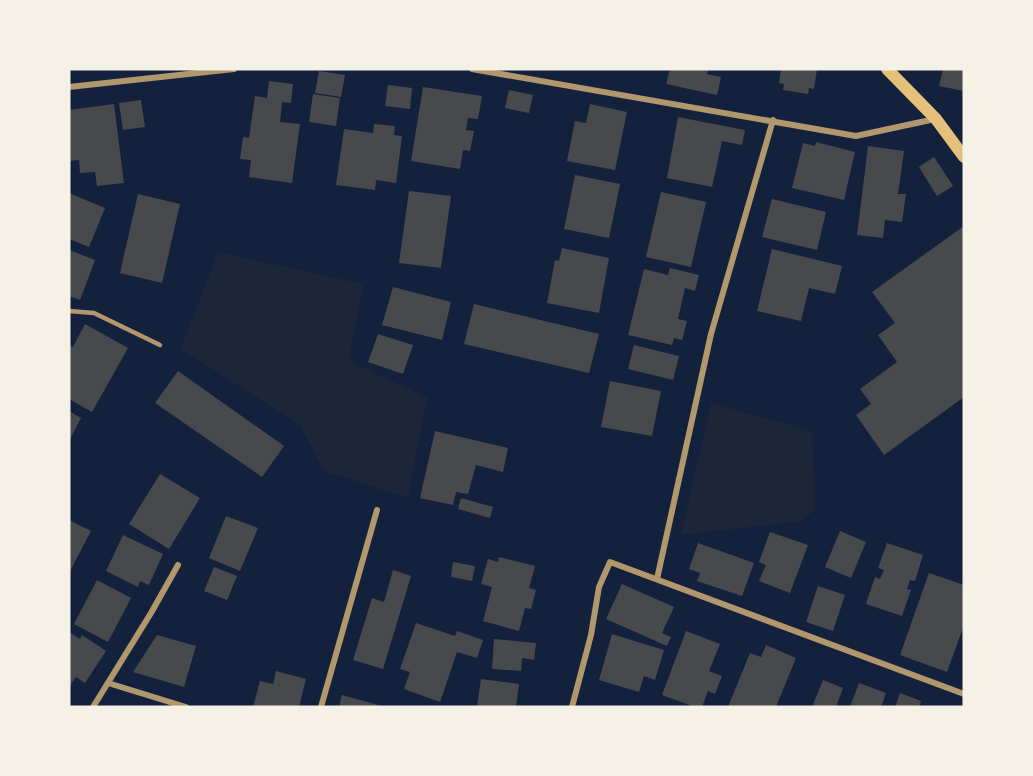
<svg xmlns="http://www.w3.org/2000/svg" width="1033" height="776" viewBox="0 0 1033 776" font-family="'Varela Round',sans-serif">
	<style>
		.green { fill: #1d2539 }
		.building { fill: #48494c }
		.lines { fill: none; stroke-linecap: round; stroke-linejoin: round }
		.service { stroke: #b1986c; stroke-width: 4.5 }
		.minor { stroke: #b1986c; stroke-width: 6 }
		.secondary { stroke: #e5c07b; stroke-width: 12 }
	</style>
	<rect width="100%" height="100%" fill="#14213d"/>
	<g class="green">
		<polygon points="218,252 363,284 349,361 427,397 408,498 324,471 300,425 181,349"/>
		<polygon points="711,403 812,431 815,510 801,521 681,535"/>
	</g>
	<g class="building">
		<polygon points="670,69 708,69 707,74 721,77 717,95 666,84"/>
		<polygon points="781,69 817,69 814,89 809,88 808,94 783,90 784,84 779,83"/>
		<polygon points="943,69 964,69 964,91 939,86"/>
		<polygon points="319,71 345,75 341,97 315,93"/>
		<polygon points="269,81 293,84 291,103 282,102 280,122 300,124 292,183 249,177 251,160 240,159 243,137 249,138 255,96 267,98"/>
		<polygon points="388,85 412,88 410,109 385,106"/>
		<polygon points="423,87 482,96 478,119 468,118 466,130 474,131 470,151 463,150 460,169 411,161"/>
		<polygon points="509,90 533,95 529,113 505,108"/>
		<polygon points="313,94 340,98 336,126 309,122"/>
		<polygon points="141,100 145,127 123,130 119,103"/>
		<polygon points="114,104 124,183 97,186 95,172 80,173 79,160 69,161 69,110"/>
		<polygon points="590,104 627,112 615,170 567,161 575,121 586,123"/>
		<polygon points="678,117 745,130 742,145 722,141 712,187 667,178"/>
		<polygon points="374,124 395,126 394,135 402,136 396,183 376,180 375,190 336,185 344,129 373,133"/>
		<polygon points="816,142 855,152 844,200 792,188 803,143 815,146"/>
		<polygon points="868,146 904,151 898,194 906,194 902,222 885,220 883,238 857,235"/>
		<polygon points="934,157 953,186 937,196 919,167"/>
		<polygon points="575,175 620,184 609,238 564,229"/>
		<polygon points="409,191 451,196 441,268 399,263"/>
		<polygon points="661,192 706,202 691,267 646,257"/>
		<polygon points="69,193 105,208 89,247 69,239"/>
		<polygon points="138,194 180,204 162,283 120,273"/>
		<polygon points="772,199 826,212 817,250 762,237"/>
		<polygon points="964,226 964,397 884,455 856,415 871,404 860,389 897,362 878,335 895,323 872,292"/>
		<polygon points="562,248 609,258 599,313 547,303 555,260 559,261"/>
		<polygon points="772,249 842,266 835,294 809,288 801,321 757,311"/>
		<polygon points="69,250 95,260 80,300 69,296"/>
		<polygon points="670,268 699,275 695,291 685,288 678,319 687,321 682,340 674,338 672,345 628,335 644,269 668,275"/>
		<polygon points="393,287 451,302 442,340 382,325"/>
		<polygon points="474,304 599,334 589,373 464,344"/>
		<polygon points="85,324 128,348 92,412 69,399 69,345 73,347"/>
		<polygon points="378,334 413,345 403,374 368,362"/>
		<polygon points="634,345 679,356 673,380 628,369"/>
		<polygon points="178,371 284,446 262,477 155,403"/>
		<polygon points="610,381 661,391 652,436 601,427"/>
		<polygon points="69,411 81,418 69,441"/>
		<polygon points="435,431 508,448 503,472 476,465 468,494 456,492 453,505 420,498"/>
		<polygon points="160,474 200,498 169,549 129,524"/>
		<polygon points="461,498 493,507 490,518 458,509"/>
		<polygon points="226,516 258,528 240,571 209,558"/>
		<polygon points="69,520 91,531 69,573"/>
		<polygon points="840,531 866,542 851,578 825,567"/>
		<polygon points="770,532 808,545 790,593 759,581 766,565 759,562"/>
		<polygon points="123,535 163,554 149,585 140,581 138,587 106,571"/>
		<polygon points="698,543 754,563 742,596 697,581 700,573 689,569"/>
		<polygon points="887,543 923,555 915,581 910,580 907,589 911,590 902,616 866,604 875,577 880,579 884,570 878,568"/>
		<polygon points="499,557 535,566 529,588 536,590 531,609 525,608 519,631 483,621 492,587 481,584 488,559 498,562"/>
		<polygon points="453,562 475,566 472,581 451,577"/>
		<polygon points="214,567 237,576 227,600 204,591"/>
		<polygon points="393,570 411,576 383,669 353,660 372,598 384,602"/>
		<polygon points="929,573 964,585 964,625 947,672 900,655"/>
		<polygon points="97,580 131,598 108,642 74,624"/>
		<polygon points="622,584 674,607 662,633 671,637 667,646 606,619"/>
		<polygon points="818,586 845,595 833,631 806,622"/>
		<polygon points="416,623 455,636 457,631 483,640 477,658 457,652 440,702 404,689 410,672 400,669"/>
		<polygon points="686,631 720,644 709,671 722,676 715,694 708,691 702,707 695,707 662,695"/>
		<polygon points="69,632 80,639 82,635 106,651 85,683 76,677 69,687"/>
		<polygon points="612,634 664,650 655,680 644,676 639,692 599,680"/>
		<polygon points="157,635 196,646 184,687 133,672"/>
		<polygon points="494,639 536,643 534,660 522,658 521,671 492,669"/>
		<polygon points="766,645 796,658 776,707 728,707 750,653 761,657"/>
		<polygon points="276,671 306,679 299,707 253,707 260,681 273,684"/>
		<polygon points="481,679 519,684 516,707 477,706"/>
		<polygon points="823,680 843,688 836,707 812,707"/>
		<polygon points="859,683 886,693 881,707 850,707"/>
		<polygon points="900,693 921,701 919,707 895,707"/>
		<polygon points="342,695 382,706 382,707 339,707"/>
	</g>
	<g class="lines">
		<polyline class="service" points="69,311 94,313 160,345"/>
		<g class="minor">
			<polyline points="472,69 856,136 935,119"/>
			<polyline points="69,87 234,69"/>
			<polyline points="657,579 711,334 773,120"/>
			<polyline points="108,683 186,707"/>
			<polyline points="93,707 151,613 178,565"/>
			<polyline points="321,707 377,510"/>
			<polyline points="572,707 591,635 599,587 610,562 964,694"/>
		</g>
		<polyline class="secondary" points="887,69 936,119 964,157"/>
	</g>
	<rect width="1033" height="776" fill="none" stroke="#f6f1e7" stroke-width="141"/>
</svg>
